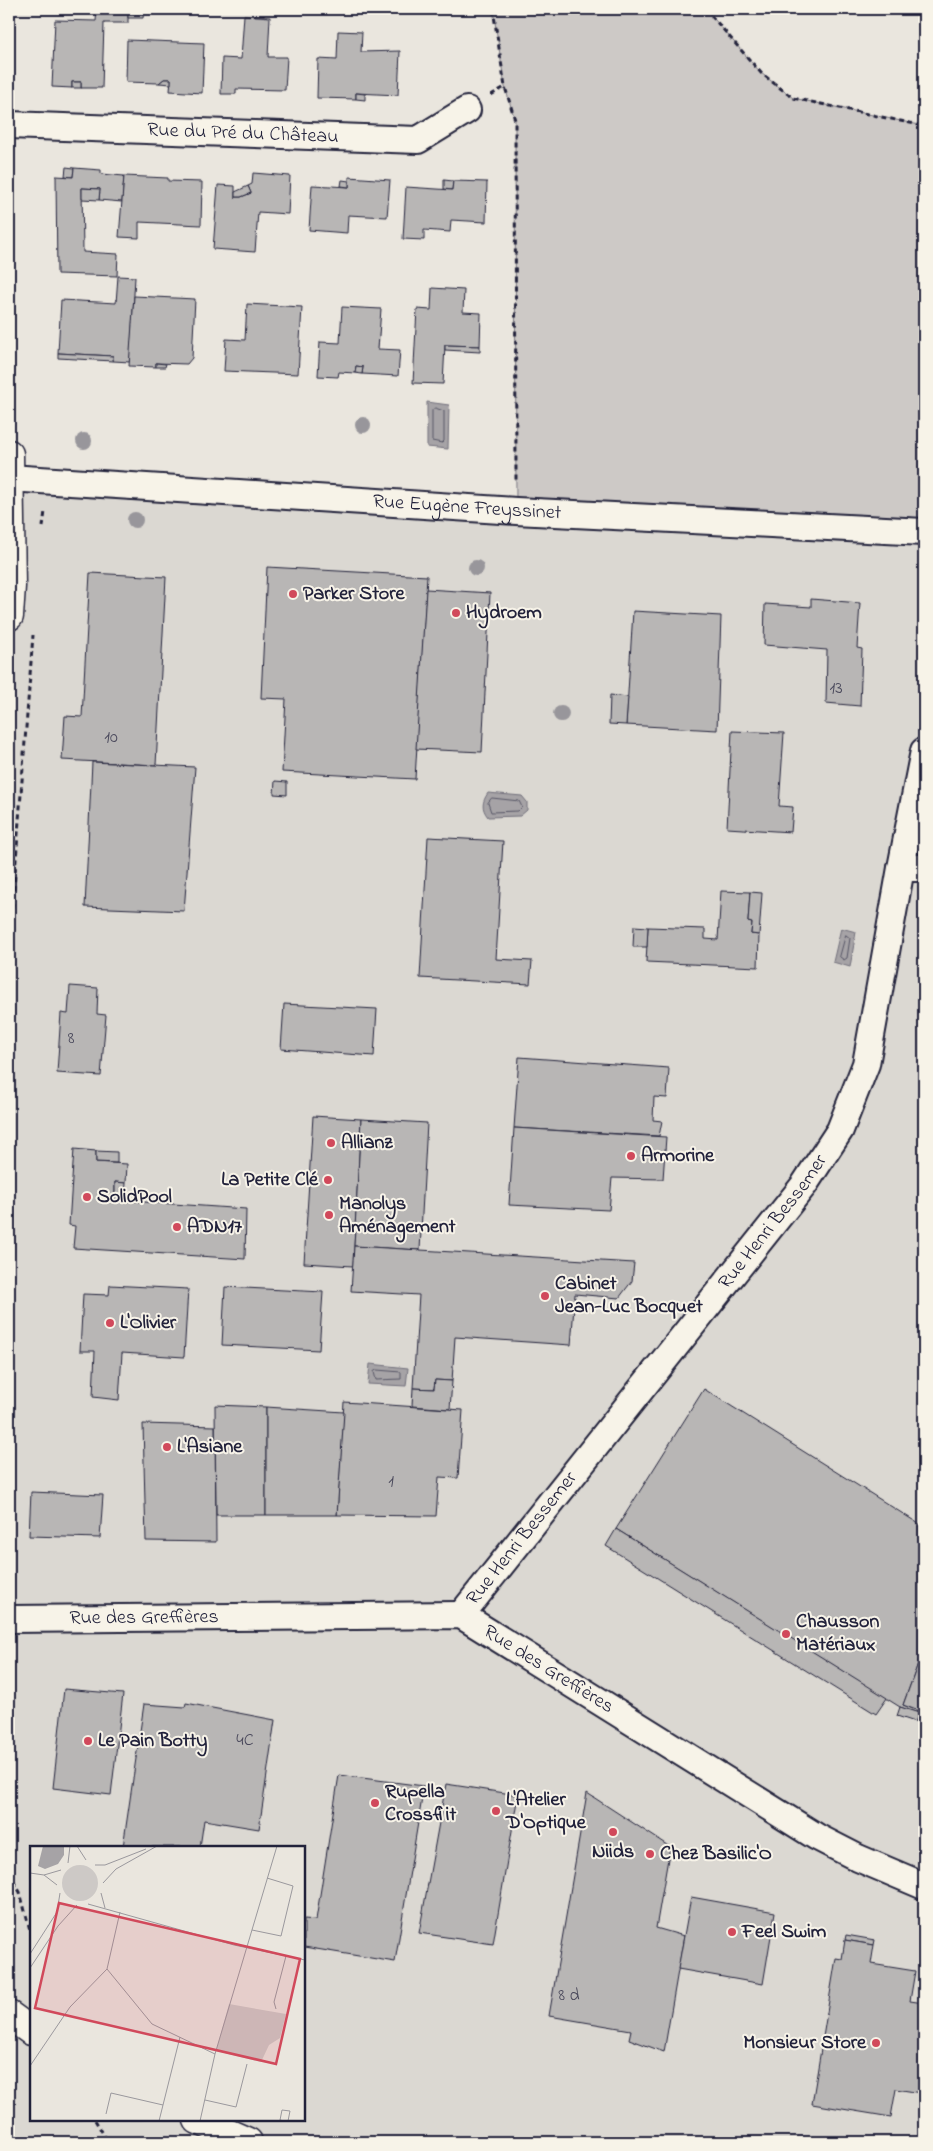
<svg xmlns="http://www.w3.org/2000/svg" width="933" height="2151" viewBox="0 0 933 2151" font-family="'Indie Flower',sans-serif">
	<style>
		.built { fill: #dbd8d2; fill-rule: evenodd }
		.green { fill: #cdc9c6; stroke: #787680 }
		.water { fill: #a6a3a6; stroke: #716f7b }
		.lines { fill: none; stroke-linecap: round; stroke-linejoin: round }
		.shore { stroke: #575666; stroke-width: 1 }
		.building { fill: #b8b6b5; stroke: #22223b }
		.minor-casing { stroke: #22223b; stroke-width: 30 }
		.tertiary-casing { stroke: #22223b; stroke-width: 31 }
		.primary-casing { stroke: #22223b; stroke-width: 31 }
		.path { stroke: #22223b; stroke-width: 3; stroke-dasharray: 5 4; stroke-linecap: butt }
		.minor { stroke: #f7f3e8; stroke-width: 26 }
		.tertiary { stroke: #f7f3e8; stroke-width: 28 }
		.primary { stroke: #f7f3e8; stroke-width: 28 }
		.tree { fill: #98969b }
		.poi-dot { fill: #d1495b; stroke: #f7f3e8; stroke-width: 2 }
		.labels { text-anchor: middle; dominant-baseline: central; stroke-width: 4; stroke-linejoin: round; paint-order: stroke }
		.number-label { font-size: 18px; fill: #48475a }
		.street-label { font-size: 20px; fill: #22223b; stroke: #f7f3e8 }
		.poi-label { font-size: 20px; font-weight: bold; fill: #22223b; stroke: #f7f3e8; text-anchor: start }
		.inset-road { fill: none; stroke: #9a989d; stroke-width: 1 }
		.view { fill: #d1495b; fill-opacity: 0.15; stroke: #d1495b; stroke-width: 2.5 }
		.inset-edge { fill: none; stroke: #22223b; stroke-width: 2.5 }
	</style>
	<rect width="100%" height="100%" fill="#eae6de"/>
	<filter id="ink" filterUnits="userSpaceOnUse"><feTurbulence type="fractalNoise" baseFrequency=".02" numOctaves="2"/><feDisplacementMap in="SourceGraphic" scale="10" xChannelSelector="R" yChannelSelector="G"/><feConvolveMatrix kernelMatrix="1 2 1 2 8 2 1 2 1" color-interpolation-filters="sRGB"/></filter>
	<g filter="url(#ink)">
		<path class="built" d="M 9,478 L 924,532 L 924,2142 L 9,2142 ZM 31,1847 L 304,1847 L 304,2120 L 31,2120 Z"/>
		<polygon class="green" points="493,9 708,12 761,73 793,98 924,126 924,532 516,511 515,120 505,87"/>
		<g class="water">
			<polygon points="427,402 449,405 448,449 427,447"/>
			<path d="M 488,793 L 522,796 L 527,802 L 527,810 L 520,816 L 488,817 C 481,808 482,802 488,793 Z"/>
			<polygon points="841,928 856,932 850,967 833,962"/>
			<polygon points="370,1364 408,1368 406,1386 368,1384"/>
		</g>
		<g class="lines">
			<g class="shore">
				<polygon points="435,408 444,411 444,441 442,443 432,441 432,411"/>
				<polygon points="492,798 519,801 522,807 518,811 491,812 488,803"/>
				<polygon points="846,935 850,938 847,958 844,960 840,957"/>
				<polygon points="377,1370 401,1372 401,1379 376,1380 374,1372"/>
			</g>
		</g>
		<g class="building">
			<polygon points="97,9 128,9 128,23 104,23 102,88 81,88 81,82 72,82 72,88 52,87 55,20 96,21"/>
			<polygon points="128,9 144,9 143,18 128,18"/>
			<polygon points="244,15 270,17 268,57 287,57 285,90 236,89 236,94 221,94 222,58 241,59"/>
			<polygon points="338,31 362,32 361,52 400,51 398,95 356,93 356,99 317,98 318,59 337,60"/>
			<polygon points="127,40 204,43 202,93 170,91 171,79 164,79 159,83 126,82"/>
			<polygon points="164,79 171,79 171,84 159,83"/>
			<rect x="72" y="82" width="9" height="6"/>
			<polygon points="356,93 365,94 365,100 356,99"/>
			<polygon points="66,167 74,168 73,177 65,176"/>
			<polygon points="74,168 101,170 101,174 124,176 122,202 99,200 100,189 82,188 83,252 118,254 117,276 57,274 56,176 73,177"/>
			<polygon points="253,173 290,176 288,214 258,212 255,252 213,249 218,185 235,186 235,197 241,197 251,193 248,186 252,184"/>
			<polygon points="124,176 168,178 168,181 202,182 201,225 139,222 139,238 119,237"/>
			<polygon points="349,177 390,180 387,217 348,215 347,233 309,230 312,185 349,187"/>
			<polygon points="342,180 349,181 349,187 341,186"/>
			<polygon points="444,180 453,181 452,190 444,189"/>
			<polygon points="453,181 487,182 486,222 451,220 450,232 424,230 424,240 403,239 406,187 452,190"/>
			<polygon points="248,186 251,193 241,197 235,197 235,192"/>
			<polygon points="82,188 100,189 99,200 82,199"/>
			<polygon points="118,276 135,277 130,362 113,361 113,356 58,353 61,300 116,303"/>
			<polygon points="432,288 464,290 463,312 481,313 480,346 445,345 443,384 413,383 417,309 431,310"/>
			<polygon points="134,296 195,299 192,358 187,364 156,363 156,367 129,366"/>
			<polygon points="247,304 302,307 298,374 224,371 226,339 245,340"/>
			<polygon points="342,307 381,309 378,349 400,350 398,376 362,374 363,367 356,366 355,373 339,372 338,377 318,376 320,342 340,343"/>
			<polygon points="445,345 480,346 480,352 445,350"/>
			<polygon points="58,353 113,356 113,361 58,358"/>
			<polygon points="156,363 166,364 165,367 156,367"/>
			<polygon points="356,366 363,367 362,374 355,373"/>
			<polygon points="267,567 427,576 415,779 282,772 286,699 261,698"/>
			<polygon points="90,573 166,577 156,765 62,760 65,716 82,717"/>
			<polygon points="426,589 490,593 482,752 416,749"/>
			<polygon points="811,599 860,603 857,648 862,649 860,706 826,703 827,650 764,645 765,604 811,607"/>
			<polygon points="633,611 721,616 717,730 626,725"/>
			<polygon points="610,695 628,697 626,725 609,724"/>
			<polygon points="732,731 784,733 779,806 793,807 791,832 727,828"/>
			<polygon points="92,762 195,767 184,911 85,907"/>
			<polygon points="275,781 287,782 287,795 274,794"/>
			<polygon points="428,837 503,841 496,959 532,961 530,984 420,978"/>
			<polygon points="721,891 750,892 748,922 752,923 751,934 759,935 758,967 646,962 648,927 705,929 705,939 718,940"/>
			<polygon points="750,892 762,893 759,935 751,934 752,923 748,922"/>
			<polygon points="634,926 648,927 647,947 633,947"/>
			<polygon points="70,986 98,988 97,1014 106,1015 101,1076 57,1073 61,1013 68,1014"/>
			<polygon points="284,1004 377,1009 374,1056 281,1049"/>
			<polygon points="519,1057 669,1068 667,1098 654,1097 653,1120 662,1121 659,1136 514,1128"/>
			<polygon points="313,1116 361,1119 353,1266 304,1263"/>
			<polygon points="361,1119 427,1123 420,1250 354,1246"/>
			<polygon points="514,1128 666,1137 663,1179 612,1178 609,1210 509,1205"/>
			<polygon points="74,1149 96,1151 96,1162 127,1164 126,1183 115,1182 115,1200 246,1209 245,1259 73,1248 75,1226 69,1225"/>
			<polygon points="96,1151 117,1152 117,1163 96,1162"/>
			<polygon points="115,1182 126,1183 125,1201 115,1200"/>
			<polygon points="354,1246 420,1250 634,1263 632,1281 619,1298 575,1294 571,1345 455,1337 452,1381 435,1380 434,1389 413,1388 419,1295 351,1291"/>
			<polygon points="110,1285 188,1289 184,1357 122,1353 119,1400 93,1397 95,1351 80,1351 83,1294 109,1295"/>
			<polygon points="225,1287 323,1292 319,1350 222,1345"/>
			<polygon points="435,1380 452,1381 450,1409 412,1406 413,1388 434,1389"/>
			<polygon points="704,1389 924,1527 924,1647 903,1705 924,1713 924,1715 900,1707 616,1529"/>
			<polygon points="344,1402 463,1410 458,1478 439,1477 436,1516 337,1515"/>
			<polygon points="215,1405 266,1407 266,1515 216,1515"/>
			<polygon points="266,1407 344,1412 337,1515 266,1515"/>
			<polygon points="143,1424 215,1426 216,1542 146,1541"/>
			<polygon points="31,1492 103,1495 100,1538 29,1536"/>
			<polygon points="616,1529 887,1698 876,1714 606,1546"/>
			<polygon points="924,1647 924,1713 903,1705"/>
			<polygon points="64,1689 123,1694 111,1795 53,1788"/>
			<polygon points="186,1703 275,1720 259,1829 204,1820 200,1847 123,1847 144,1704 185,1707"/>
			<polygon points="900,1707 919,1713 915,1722 897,1716"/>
			<polygon points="339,1775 424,1786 395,1962 304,1947 304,1919 316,1920"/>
			<polygon points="446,1784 518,1795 493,1944 419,1933"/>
			<polygon points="587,1793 670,1847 656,1928 684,1936 664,2052 629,2039 631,2030 549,2016"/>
			<polygon points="691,1897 775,1912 763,1984 678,1969"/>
			<polygon points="846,1935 875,1940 874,1945 845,1940"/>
			<polygon points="845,1940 874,1945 871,1964 915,1971 910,2001 924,2003 924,2070 921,2093 896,2089 891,2117 812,2104 836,1958 842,1959"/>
			<polygon points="924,2070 924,2088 921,2088"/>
		</g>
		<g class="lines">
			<g class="minor-casing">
				<g id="minor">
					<path id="s1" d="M 9,125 L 418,140 L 467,110"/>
					<path id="s2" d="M 9,478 L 516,511 L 924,532"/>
					<polyline points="901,868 924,868"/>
					<path id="s3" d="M 461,1615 L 804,1185 L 840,1130 L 866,1064 L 901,868 L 924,751"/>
					<path id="s4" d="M 9,1619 L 461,1615 L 817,1837 L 858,1858 L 924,1886"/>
				</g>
			</g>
			<g class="tertiary-casing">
				<polyline id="tertiary" points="9,454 11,586 9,616"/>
			</g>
			<g class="primary-casing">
				<g id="primary">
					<polyline points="9,2015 31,2031"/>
					<polyline points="198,2120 248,2142"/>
				</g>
			</g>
			<g class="path">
				<polyline points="493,9 505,87 515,120 516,483"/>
				<polyline points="542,9 708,12 761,73 793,98 924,126"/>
				<polyline points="491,95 505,87"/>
				<polyline points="43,527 45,511"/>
				<polyline points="9,953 33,635"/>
				<polyline points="9,1874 20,1892 31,1934"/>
				<polyline points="95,2120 108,2142"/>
			</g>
			<use href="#minor" class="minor"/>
			<use href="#tertiary" class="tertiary"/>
			<use href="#primary" class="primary"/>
		</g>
		<g class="tree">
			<circle cx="363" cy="425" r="8"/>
			<circle cx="84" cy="441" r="8"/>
			<circle cx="135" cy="520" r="8"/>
			<circle cx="476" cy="568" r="8"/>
			<circle cx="561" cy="714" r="8"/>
		</g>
	</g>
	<g class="poi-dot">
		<circle cx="293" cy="594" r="5"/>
		<circle cx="456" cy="613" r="5"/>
		<circle cx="331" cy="1143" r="5"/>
		<circle cx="631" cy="1156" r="5"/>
		<circle cx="328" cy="1180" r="5"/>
		<circle cx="87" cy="1197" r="5"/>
		<circle cx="329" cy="1215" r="5"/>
		<circle cx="177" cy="1227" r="5"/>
		<circle cx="545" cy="1296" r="5"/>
		<circle cx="110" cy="1323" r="5"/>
		<circle cx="167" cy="1447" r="5"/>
		<circle cx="786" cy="1634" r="5"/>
		<circle cx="88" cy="1741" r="5"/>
		<circle cx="375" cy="1803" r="5"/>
		<circle cx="496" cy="1811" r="5"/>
		<circle cx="613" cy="1832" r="5"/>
		<circle cx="650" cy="1854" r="5"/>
		<circle cx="732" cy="1932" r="5"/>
		<circle cx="876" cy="2043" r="5"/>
	</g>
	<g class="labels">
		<g class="number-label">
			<text x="836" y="689">13</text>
			<text x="111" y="738">10</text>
			<text x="71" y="1039">8</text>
			<text x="391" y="1482">1</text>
			<text x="245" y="1741">4C</text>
			<text x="569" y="1996">8 d</text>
		</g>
		<g class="street-label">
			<text stroke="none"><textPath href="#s1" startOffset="234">Rue du Pré du Château</textPath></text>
			<text stroke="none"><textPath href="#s2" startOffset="459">Rue Eugène Freyssinet</textPath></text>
			<text stroke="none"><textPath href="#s3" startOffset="502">Rue Henri Bessemer</textPath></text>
			<text stroke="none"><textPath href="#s3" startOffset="98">Rue Henri Bessemer</textPath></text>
			<text stroke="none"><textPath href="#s4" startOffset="135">Rue des Greffières</textPath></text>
			<text stroke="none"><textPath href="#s4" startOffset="555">Rue des Greffières</textPath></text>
		</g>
		<g class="poi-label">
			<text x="303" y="594">Parker Store</text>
			<text x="466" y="613">Hydroem</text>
			<text x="341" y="1143">Allianz</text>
			<text x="641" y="1156">Armorine</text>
			<text x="318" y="1180" text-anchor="end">La Petite Clé</text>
			<text x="97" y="1197">SolidPool</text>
			<text x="339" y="1204">Manolys<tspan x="339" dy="23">Aménagement</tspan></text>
			<text x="187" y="1227">ADN17</text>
			<text x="555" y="1284">Cabinet<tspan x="555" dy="23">Jean-Luc Bocquet</tspan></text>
			<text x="120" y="1323">L'Olivier</text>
			<text x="177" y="1447">L'Asiane</text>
			<text x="796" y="1622">Chausson<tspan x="796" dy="23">Matériaux</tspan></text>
			<text x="98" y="1741">Le Pain Botty</text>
			<text x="385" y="1792">Rupella<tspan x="385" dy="23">Crossfiit</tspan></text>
			<text x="506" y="1800">L'Atelier<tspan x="506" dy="23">D'Optique</tspan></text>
			<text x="613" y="1852" text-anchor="middle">Niids</text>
			<text x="660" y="1854">Chez Basilic'O</text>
			<text x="742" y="1932">Feel Swim</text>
			<text x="866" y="2043" text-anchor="end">Monsieur Store</text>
		</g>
	</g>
	<g transform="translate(30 1846)">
		<rect width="275" height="275" fill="#eae6de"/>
		<path d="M32 37a18 18 0 1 1 36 0a18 18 0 1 1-36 0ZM 199,158 L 256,168 L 250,192 L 239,199 L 231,216 L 186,205 Z" fill="#cdc9c6"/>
		<path d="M 13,0 L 34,0 L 34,9 L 28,18 L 15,23 L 8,20 Z" fill="#a6a3a6"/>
		<path class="inset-road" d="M 47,0 L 56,14M 38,17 L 40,0M 65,19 L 75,19 L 116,3M 0,27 L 14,29 L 27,39M 14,29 L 31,24M 73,37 L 86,23 L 127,0M 71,47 L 75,62M 58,58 L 204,99 L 275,114M 222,84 L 251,90 L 263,40 L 237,32M 0,108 L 27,66 L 30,47M 0,122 L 28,80 L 47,59M 77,123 L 122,178 L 185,208M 246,163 L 244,156 L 256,110M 0,220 L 40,161 L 77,123 L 90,66M 175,254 L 206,261 L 217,218M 76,268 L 81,247 L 133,259M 129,275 L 150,191M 170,275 L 185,208 L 247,0M 254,275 L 250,274 L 252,264 L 260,265 L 258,275"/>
		<path class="view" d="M 29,57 L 270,113 L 246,218 L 5,162 Z"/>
		<rect width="275" height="275" class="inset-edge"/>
	</g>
	<rect width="933" height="2151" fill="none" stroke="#f7f3e8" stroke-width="30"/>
	<rect x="15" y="15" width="903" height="2121" fill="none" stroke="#22223b" stroke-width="2" filter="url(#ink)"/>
</svg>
